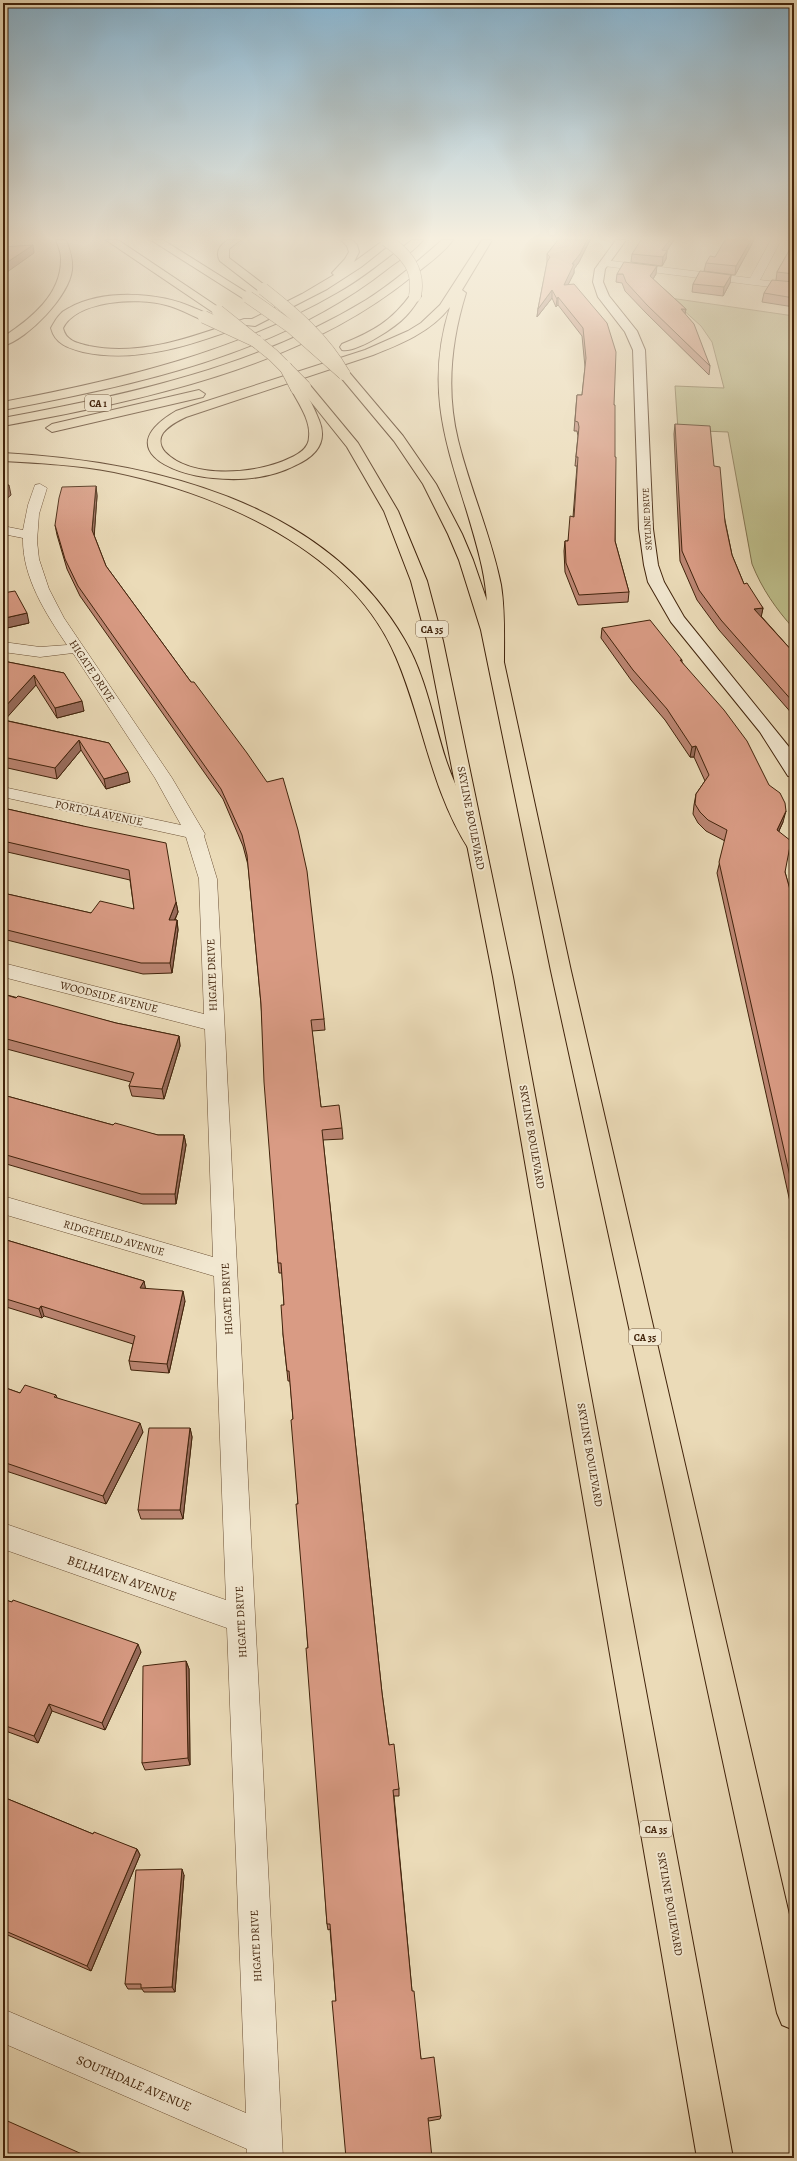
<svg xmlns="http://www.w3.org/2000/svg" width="797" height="2161" viewBox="0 0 797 2161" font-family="Alegreya,serif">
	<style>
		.green { fill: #bdbe8b; stroke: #7f704b }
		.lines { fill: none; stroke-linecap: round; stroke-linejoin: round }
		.street-casing { stroke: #6c5136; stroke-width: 1 }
		.secondary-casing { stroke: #41230b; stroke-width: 2 }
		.primary-casing { stroke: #41230b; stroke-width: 2 }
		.highway-casing { stroke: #41230b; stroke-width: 2 }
		.street { fill: #f2e8d1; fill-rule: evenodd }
		.secondary { fill: #f2e8d1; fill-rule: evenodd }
		.primary { fill: #ebdbb8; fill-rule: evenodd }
		.highway { fill: #ebdbb8; fill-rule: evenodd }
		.primary-bridge-casing { stroke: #41230b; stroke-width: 13; stroke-linecap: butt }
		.highway-bridge-casing { stroke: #41230b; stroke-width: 13; stroke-linecap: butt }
		.primary-bridge { stroke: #ebdbb8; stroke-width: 12 }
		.highway-bridge { stroke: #ebdbb8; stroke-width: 12 }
		.wall { fill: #bb8572; stroke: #41230b }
		.shaded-wall { fill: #986c5c; stroke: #41230b }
		.building { fill: #d99b84; stroke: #41230b }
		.labels { text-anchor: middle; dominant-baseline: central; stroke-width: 4; stroke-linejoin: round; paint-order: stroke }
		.far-street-label { font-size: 9px; fill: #41230b; stroke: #f2e8d1 }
		.shield { fill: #f2e8d1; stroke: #765e46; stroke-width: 1 }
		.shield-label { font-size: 10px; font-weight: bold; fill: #41230b }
		.street-label { font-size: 11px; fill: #41230b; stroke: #f2e8d1 }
		.near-street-label { font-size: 13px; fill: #41230b; stroke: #f2e8d1 }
	</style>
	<rect width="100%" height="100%" fill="#ebdbb8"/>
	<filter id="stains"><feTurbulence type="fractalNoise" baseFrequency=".005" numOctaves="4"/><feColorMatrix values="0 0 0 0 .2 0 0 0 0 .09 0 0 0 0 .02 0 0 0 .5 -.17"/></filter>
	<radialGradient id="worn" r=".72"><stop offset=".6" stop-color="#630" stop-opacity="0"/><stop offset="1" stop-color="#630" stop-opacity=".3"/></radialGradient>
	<path class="green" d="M 670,298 L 794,316 L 794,629 C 776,609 762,589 752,564 L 728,432 L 678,430 L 675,386 L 724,388 L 712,342 L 701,326 Z"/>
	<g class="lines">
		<g class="street-casing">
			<g id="street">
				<polygon points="771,240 781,240 760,280 794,284 794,290 604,266 599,263 604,260 750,278"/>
				<path d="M 40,484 L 47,488 L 39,514 L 37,541 L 39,559 L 49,589 L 64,618 L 172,778 L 205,834 L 204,836 L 217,879 L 283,2158 L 247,2158 L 247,2149 L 3,2043 L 3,2009 L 246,2113 L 227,1628 L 3,1549 L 3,1523 L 226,1600 L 214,1276 L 3,1214 L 3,1196 L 213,1257 L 205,1029 L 3,977 L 3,963 L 204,1014 L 199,879 L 186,837 L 3,797 L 3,787 L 181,825 L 155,778 L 73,653 L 40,657 L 3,652 L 3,642 L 40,647 L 67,645 C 46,614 22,577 23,538 L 3,534 L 3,526 L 23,530 L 28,505 L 35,485 Z"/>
			</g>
		</g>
		<g class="secondary-casing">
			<polygon id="secondary" points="616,240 626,240 605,269 603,282 609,296 637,331 645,350 653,529 658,565 664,582 684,617 789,747 794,756 794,777 788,776 760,732 671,622 648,582 644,565 639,529 633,350 625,332 598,297 593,282 595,269"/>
		</g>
		<g class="primary-casing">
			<g id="primary">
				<polygon points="106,240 118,240 224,311 218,314 214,313"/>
				<polygon points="151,240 163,240 254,297 252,299 244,299"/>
				<polygon points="344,370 348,371 403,436 436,484 462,534 473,560 497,630 571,971 794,1936 794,2030 782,2025 777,2013 665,1492 551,971 481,630 459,560 448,534 423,484 394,441 338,374"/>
				<polygon points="305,383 309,384 358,443 398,511 427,581 443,641 513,977 733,2158 697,2158 493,977 427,641 411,581 384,511 347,447 299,387"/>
			</g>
		</g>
		<g class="highway-casing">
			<g id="highway">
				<path d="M 56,240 L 66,240 C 70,250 73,259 72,270 C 69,296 28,339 3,346 L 3,337 C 31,319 62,294 61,258 C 61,252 58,246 56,240 Z"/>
				<path d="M 228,240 L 240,240 L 229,249 L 229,258 L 267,287 L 269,289 L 267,291 L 259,291 L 220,261 C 215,252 220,245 228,240 Z"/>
				<path d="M 341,240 L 352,240 L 357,245 L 359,252 L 354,262 L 384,240 L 395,240 L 361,267 L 327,289 L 255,326 L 246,325 C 194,344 139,364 83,352 C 68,348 55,344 51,328 C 56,319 60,312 69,308 C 103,289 160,292 194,308 C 199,310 206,312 210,317 L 204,320 L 200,319 C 189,314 178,308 166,305 C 138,297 77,300 63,328 C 66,341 77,343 89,346 C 141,357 195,336 244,319 L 252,319 L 302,294 L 334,275 L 332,273 L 345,259 L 349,252 L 347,246 Z"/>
				<path d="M 412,240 L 423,240 C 414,252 397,261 386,270 C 278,355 135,385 3,410 L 3,402 C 119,380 235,353 338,293 C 365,278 388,258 412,240 Z"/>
				<path d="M 442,240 L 453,240 C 443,254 424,267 410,278 C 297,369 143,400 3,426 L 3,418 C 128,395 256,367 366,300 C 393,283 418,261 442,240 Z"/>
				<path d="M 482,240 L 492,240 L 462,290 L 466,293 C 451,341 446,391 458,440 C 470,489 491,535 501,585 C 505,610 504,636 504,661 L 502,664 L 490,664 L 488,661 C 488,629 489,599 482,567 C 461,473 418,408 450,307 C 431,332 401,344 373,355 L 186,417 C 178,421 169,425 163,433 C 159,439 160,446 165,452 C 192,480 258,474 290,458 C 299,454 309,448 309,437 C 311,420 298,403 291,389 L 297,385 C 305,387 316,412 319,420 C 328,442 316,456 296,465 C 271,478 241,481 213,478 C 169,474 113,448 176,411 L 365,350 L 408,331 L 421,323 L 440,305 Z"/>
				<path d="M 415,293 L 421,296 C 416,303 412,310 406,316 C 396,327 357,353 342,350 L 340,347 L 342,344 C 372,332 392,321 411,294 Z"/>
				<polygon points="199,390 205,394 203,397 52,432 46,428 52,424"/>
				<path d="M 3,453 C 151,461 324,501 404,639 C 426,676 433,720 446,760 C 456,790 472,818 486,847 L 484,851 L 477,853 L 470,851 C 430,789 424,722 396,657 C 351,550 220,494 114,472 C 77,465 40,463 3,461 Z"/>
			</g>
		</g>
		<use href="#street" class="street"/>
		<use href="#secondary" class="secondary"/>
		<use href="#primary" class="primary"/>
		<use href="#highway" class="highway"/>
		<g class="primary-bridge-casing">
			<g id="primary-bridge">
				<polyline points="248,297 291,327 344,374"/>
				<polyline points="218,311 273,355 305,387"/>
			</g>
		</g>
		<g class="highway-bridge-casing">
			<g id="highway-bridge">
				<path d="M 386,240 C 407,254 420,270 415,296"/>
				<path d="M 263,289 C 295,314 324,339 344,374"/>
				<polyline points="204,317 258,342"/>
				<polyline points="285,366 297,389"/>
			</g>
		</g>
		<use href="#primary-bridge" class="primary-bridge"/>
		<use href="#highway-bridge" class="highway-bridge"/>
	</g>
	<g class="wall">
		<polygon points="558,240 590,240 579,262 574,269 574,273 568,284 614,405 615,541 629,592 628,602 578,605 565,572 564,551 565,541 568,541 573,517 577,466 575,466 578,436 577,431 574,431 577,395 582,395 585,367 582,336 558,305 556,307 552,298 537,317 538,309 547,263 547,254"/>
		<polygon points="674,240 667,251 666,259 662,266 631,262 632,254"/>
		<polygon points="754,240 735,275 704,271 706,263 715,257"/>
		<polygon points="794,242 794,307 762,302 764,293 776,280 777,272"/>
		<polygon points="617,274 656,274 653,279 686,309 685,314 710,366 709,375 646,313 625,291 622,283 616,282"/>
		<polygon points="731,275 730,283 723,296 692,292 693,284"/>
		<polygon points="675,424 714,466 732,555 744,584 763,608 761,616 794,653 794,716 719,630 697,600 680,561 674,434"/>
		<polygon points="96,486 97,496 94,535 106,566 191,682 324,1019 325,1030 312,1031 321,1107 342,1128 343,1139 323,1140 382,1693 389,1745 399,1789 399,1796 394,1796 412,1991 421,2059 441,2116 440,2119 429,2121 336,2001 330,1929 328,1930 327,1924 298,1504 293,1419 290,1381 288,1381 283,1334 284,1305 282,1273 279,1273 278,1263 261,1004 248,865 243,846 223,799 80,596 67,569 57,535 55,525"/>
		<polygon points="3,593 29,623 7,628 3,620"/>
		<polygon points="602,628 682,660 682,662 783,822 779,831 785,872 794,904 794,1220 717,873 725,841 706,831 698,823 693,814 694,805 696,794 705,781 694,757 690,757 665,720 631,680 601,638"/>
		<polygon points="3,661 64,673 84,711 57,718 36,685 4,720 109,743 130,782 106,789 81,750 57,779 3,767"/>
		<polygon points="3,808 83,826 176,902 178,912 175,920 177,920 178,930 172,973 143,974 3,939 3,893 91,913 134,909 130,880 3,851"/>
		<polygon points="3,994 116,1023 179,1036 180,1046 164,1099 132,1096 129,1086 131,1082 3,1048"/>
		<polygon points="3,1095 113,1125 158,1135 184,1135 186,1145 176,1204 143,1204 3,1163"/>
		<polygon points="3,1239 144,1281 145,1288 185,1301 169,1373 131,1370 129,1361 133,1344 44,1316 42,1318 3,1306"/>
		<polygon points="3,1387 20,1393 56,1395 57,1398 143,1432 106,1504 3,1470"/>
		<polygon points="190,1428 192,1437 183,1519 141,1519 138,1510"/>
		<polygon points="3,1599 141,1652 105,1730 52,1711 38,1743 3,1730"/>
		<polygon points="186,1661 189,1669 190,1765 145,1770 142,1763"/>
		<polygon points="3,1797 93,1834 137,1849 140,1855 91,1971 3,1933"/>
		<polygon points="184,1875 175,1992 144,1992 142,1989 128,1989 125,1984"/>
	</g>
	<g class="shaded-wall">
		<polygon points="587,240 590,240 579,262 574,269 574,273 564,293 564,285 572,264"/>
		<polygon points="670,240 674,240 662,257 662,250"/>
		<polygon points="751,240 754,240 735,275 736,266"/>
		<polygon points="33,245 34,253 3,275 3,265"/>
		<polygon points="667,251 666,259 662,266 663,257"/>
		<polygon points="657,266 656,274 649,285 650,276"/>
		<polygon points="731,275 730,283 723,296 724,287"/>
		<polygon points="552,290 552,298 537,317 538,309"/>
		<polygon points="558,297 558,305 556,307 557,299"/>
		<polygon points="681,309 686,309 684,317"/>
		<polygon points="9,485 11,495 3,502 3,491"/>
		<polygon points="96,486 97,496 94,539 92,530"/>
		<polygon points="3,535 6,545 3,547"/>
		<polygon points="763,608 761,618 754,609"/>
		<polygon points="27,613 29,623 7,628 5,618"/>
		<polygon points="34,675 36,685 3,722 3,709"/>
		<polygon points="82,701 84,711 57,718 55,708"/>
		<polygon points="79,740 81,750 57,779 55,768"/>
		<polygon points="696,746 694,757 690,757 692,747"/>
		<polygon points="128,772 130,782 106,789 104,779"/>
		<polygon points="786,811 783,822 774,841 777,830"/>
		<polygon points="176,902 178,912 170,930 169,920"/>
		<polygon points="177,920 178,930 172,973 170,963"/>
		<polygon points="179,1036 180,1046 164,1099 162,1089"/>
		<polygon points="184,1135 186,1145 176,1204 175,1194"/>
		<polygon points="144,1281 146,1291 140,1288"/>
		<polygon points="183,1291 185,1301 169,1373 167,1364"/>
		<polygon points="41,1306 44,1316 42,1318 39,1309"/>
		<polygon points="140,1423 143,1432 106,1504 103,1496"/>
		<polygon points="190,1428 192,1437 183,1519 180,1510"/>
		<polygon points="138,1644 141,1652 105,1730 102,1723"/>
		<polygon points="186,1661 189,1669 190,1765 188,1758"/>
		<polygon points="49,1704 52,1711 38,1743 34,1736"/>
		<polygon points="137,1849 140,1855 91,1971 87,1966"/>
		<polygon points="182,1869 184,1875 175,1992 172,1987"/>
	</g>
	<g class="building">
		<polygon points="558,240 587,240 580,254 572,264 574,264 564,285 574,284 607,323 616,352 614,405 615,405 615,457 616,457 615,541 629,592 579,595 566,563 565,541 568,541 570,516 574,517 578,457 576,457 579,427 578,422 575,421 577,395 582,395 586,358 583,328 558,297 557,299 552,290 538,309 547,262 550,257 547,254"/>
		<polygon points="641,240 670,240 662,250 667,251 663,257 632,254"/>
		<polygon points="725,240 751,240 736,266 706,263 710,256 715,257"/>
		<polygon points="794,242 794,274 777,272"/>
		<polygon points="33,245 3,265 3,247"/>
		<polygon points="624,262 657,266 650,276 686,309 681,309 694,324 710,366 647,305 626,282 623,274 617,274"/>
		<polygon points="700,271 731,275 724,287 693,284"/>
		<polygon points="772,280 794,282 794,298 764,293"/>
		<polygon points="675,424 710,426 714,466 720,467 725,522 732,555 744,584 747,583 763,608 754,609 794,653 794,703 721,620 699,590 682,551"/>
		<polygon points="3,484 9,485 3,491"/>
		<polygon points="96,486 92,530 106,566 191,682 194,682 247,753 267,782 283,778 298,830 307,871 324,1019 311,1020 321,1107 339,1105 342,1128 322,1130 382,1693 389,1745 394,1744 399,1789 393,1790 412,1991 414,1991 421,2059 434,2057 441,2116 428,2118 432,2158 346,2158 332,2001 336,2001 330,1924 327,1924 306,1648 308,1648 296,1504 298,1504 291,1420 293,1419 289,1371 287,1371 283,1334 281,1305 284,1305 281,1263 278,1263 264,1082 261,1004 247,855 242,835 221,789 78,586 65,559 55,525 59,498 62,487"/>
		<polygon points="15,591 27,613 5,618 3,614 3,593"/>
		<polygon points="650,620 682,660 680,660 724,710 747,741 769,785 780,793 785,803 786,811 777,830 791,841 785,872 794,904 794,1194 719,862 727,830 708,820 700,812 695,804 696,794 709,775 696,746 692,747 667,709 633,670 602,628"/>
		<polygon points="3,661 64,673 82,701 55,708 34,675 3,709"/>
		<polygon points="3,720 109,743 128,772 104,779 79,740 55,768 3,757"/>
		<polygon points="3,808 83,826 166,843 176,902 169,920 177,920 170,963 141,963 3,929 3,893 91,913 100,901 134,909 129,870 3,841"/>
		<polygon points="3,994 16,998 18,996 116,1023 179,1036 162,1089 129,1086 134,1073 3,1038"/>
		<polygon points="3,1095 113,1125 115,1123 158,1135 184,1135 175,1194 141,1194 3,1154"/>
		<polygon points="3,1239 144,1281 140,1288 183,1291 167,1364 129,1361 135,1336 41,1306 39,1309 3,1298"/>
		<polygon points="25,1385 56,1395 54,1397 140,1423 103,1496 3,1462 3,1387 20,1393"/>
		<polygon points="149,1428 190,1428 180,1510 138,1510"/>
		<polygon points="3,1599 12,1602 13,1600 138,1644 102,1723 49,1704 34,1736 3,1725"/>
		<polygon points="186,1661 188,1758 142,1763 143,1666"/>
		<polygon points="3,1797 93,1834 94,1832 137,1849 87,1966 3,1930"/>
		<polygon points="182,1869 172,1987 141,1988 141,1984 125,1984 136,1870"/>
		<polygon points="3,2119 91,2158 3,2158"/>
	</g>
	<linearGradient id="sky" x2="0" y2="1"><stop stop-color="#88b6d3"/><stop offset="0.44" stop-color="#f6efdf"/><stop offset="1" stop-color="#f6efdf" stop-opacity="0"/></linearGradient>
	<rect width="797" height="542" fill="url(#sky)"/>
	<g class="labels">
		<g class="far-street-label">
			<text transform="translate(647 519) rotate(-93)">SKYLINE DRIVE</text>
		</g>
		<g class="shield">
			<rect x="85" y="395" width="26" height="16" rx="3"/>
			<rect x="416" y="621" width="32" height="16" rx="3"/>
			<rect x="629" y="1329" width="32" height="16" rx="3"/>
			<rect x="640" y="1821" width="32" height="16" rx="3"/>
		</g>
		<g class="shield-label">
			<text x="98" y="403">CA 1</text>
			<text x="432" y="629">CA 35</text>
			<text x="645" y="1337">CA 35</text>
			<text x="656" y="1829">CA 35</text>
		</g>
		<g class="street-label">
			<text transform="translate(92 671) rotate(56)">HIGATE DRIVE</text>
			<text transform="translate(99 813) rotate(12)">PORTOLA AVENUE</text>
			<text transform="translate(471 818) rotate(79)">SKYLINE BOULEVARD</text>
			<text transform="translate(212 975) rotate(-92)">HIGATE DRIVE</text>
			<text transform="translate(109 997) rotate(14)">WOODSIDE AVENUE</text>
			<text transform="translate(532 1137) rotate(80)">SKYLINE BOULEVARD</text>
			<text transform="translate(114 1238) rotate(16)">RIDGEFIELD AVENUE</text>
			<text transform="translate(227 1299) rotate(-93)">HIGATE DRIVE</text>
			<text transform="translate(590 1455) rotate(80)">SKYLINE BOULEVARD</text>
			<text transform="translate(241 1622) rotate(-93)">HIGATE DRIVE</text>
			<text transform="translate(670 1904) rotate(80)">SKYLINE BOULEVARD</text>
			<text transform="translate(256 1946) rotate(-93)">HIGATE DRIVE</text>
		</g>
		<g class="near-street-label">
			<text transform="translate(122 1578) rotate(19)">BELHAVEN AVENUE</text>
			<text transform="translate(134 2083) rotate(23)">SOUTHDALE AVENUE</text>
		</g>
	</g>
	<rect width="797" height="2161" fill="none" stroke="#ebdbb8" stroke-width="16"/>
	<rect x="4" y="4" width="789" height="2153" fill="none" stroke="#41230b" stroke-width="2"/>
	<rect x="8" y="8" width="781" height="2145" fill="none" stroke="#41230b"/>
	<rect width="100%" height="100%" filter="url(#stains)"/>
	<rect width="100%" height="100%" fill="url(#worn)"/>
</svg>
